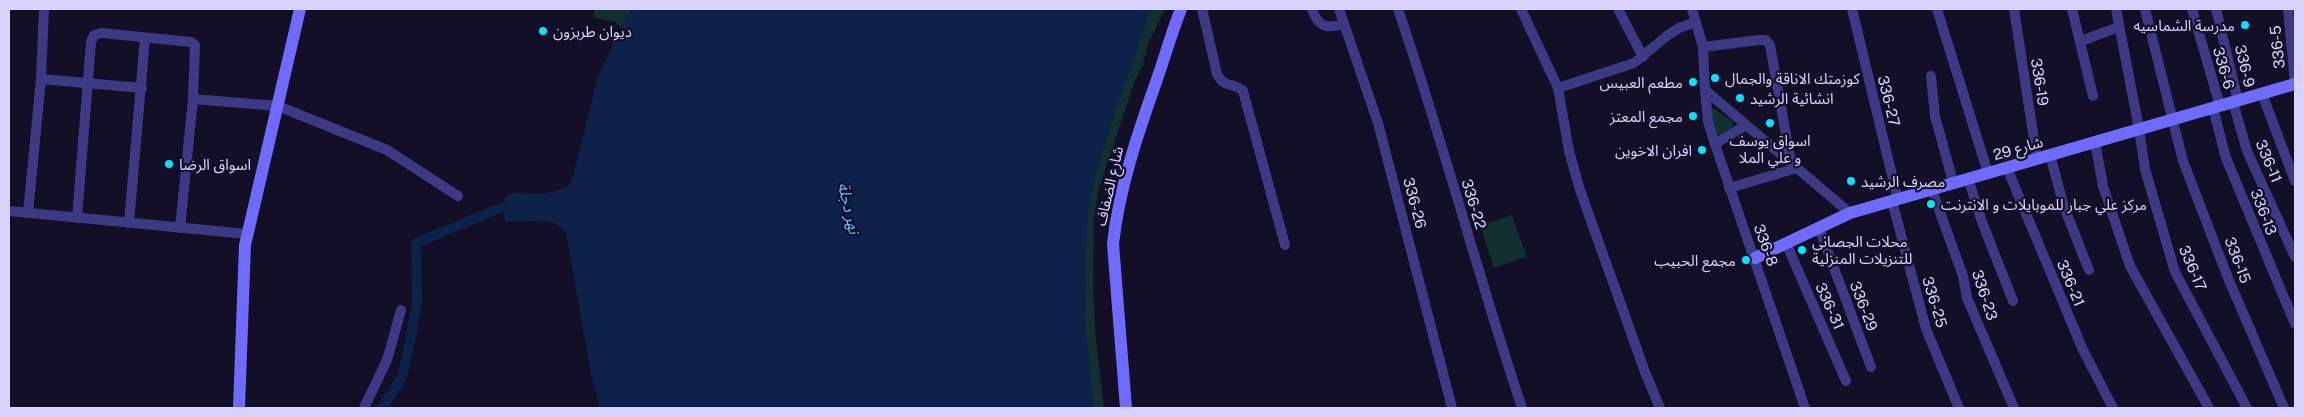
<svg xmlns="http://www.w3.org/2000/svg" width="2304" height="417" viewBox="0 0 2304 417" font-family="'Public Sans','Noto Sans Arabic',sans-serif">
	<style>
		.green { fill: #12302f }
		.water { fill: #0c2248 }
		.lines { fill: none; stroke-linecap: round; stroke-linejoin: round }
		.canal { stroke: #0c2248; stroke-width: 10 }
		.street { stroke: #3d3a85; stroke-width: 10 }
		.secondary { stroke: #6f6bff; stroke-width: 12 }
		.poi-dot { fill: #00e5ff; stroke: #130f26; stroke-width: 2 }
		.labels { text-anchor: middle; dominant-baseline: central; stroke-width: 4.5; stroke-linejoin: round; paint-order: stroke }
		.poi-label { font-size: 15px; fill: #d9d4ff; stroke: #130f26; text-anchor: start }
		.street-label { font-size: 15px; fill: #d9d4ff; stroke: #130f26 }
		.water-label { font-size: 16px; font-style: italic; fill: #62b6ff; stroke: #130f26 }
	</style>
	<rect width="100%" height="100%" fill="#130f26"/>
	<g class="green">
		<polygon points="595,9 632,9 623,23 578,180 568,190 552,192 568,186 574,178 598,77 621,27 615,22 596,18 593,14"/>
		<polygon points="1143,9 1165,9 1148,44 1143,65 1135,80 1098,191 1094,216 1093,288 1096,341 1104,408 1076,408 1081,199"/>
		<polygon points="1711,108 1715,109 1733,122 1733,127 1720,135 1717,133 1710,110"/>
		<polygon points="1512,215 1527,257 1494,268 1480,226"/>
	</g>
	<path class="water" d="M 632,9 L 1151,9 L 1101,154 L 1090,197 L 1087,226 L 1085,320 L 1094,408 L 600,408 L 591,374 L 566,233 C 556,215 522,222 505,222 L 503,207 L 507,195 L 513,193 C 532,193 556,197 571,183 L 598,77 L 623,23 Z"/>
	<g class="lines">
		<polyline class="canal" points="382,408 402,377 411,337 417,301 416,243 503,207 515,205"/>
		<g class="street">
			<path d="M 1202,9 L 1217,74 C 1226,90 1232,81 1243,91 L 1285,245"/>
			<path d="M 1312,9 C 1318,27 1326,29 1344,24"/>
			<polyline points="1339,9 1378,123 1452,408"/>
			<path d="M 1398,9 C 1443,141 1478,276 1522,408"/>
			<polyline points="1521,9 1558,88 1569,151 1580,190 1645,372 1660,408"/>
			<polyline points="1618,9 1643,57"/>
			<polyline points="1692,9 1703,47 1705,90 1850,213"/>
			<polyline points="1852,9 1898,200"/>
			<polyline points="1937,9 1988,173"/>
			<polyline points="2014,9 2037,159"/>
			<polyline points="2072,9 2093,96"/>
			<polyline points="2116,9 2139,129 2145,169 2175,272 2247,408"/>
			<polyline points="2145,9 2183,161 2228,278 2284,408"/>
			<polyline points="2192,9 2220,106"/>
			<polyline points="2216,9 2238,101"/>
			<polyline points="2288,9 2295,83"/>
			<polyline points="2081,41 2119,27"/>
			<polyline points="1703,47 1759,40 1766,40 1770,45 1791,163"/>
			<polyline points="1931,76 1935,116 1953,182"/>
			<polyline points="41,79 142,88"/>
			<polyline points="1558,88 1634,63 1668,35 1679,28 1696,22"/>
			<polyline points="1705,90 1708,121 1715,144 1805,408"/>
			<polyline points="2262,94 2295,181"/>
			<polyline points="193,99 278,106 387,150 458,196"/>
			<polyline points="2233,102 2247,151 2295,257"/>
			<polyline points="2213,108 2226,158 2295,324"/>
			<polyline points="2095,142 2103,186 2130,266 2209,408"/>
			<polyline points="1715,144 1746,125"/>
			<polyline points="2050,155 2064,207 2089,270"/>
			<polyline points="2007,168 2083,350 2113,408"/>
			<polyline points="1968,178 1982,222 2013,301"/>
			<polyline points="1729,188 1797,168"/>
			<polyline points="1932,190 1963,276 1967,298 2014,408"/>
			<polyline points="1892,201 1926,329 1959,408"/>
			<polyline points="9,211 247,234"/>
			<polyline points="28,213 41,79 44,9"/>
			<polyline points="77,218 91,42 94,35 102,33 191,42 195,45 193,99 180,228"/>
			<polyline points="129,223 145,38"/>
			<polyline points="1819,228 1871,367"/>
			<polyline points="1786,243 1846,381"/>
			<polyline points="364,408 387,360 401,310"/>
		</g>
		<g class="secondary">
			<polyline points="1755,258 1850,213 2295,84"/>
			<polyline points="239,408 245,245 300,9"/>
			<path d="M 1126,408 L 1113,244 C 1119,189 1137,136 1155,85 C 1164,60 1171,34 1181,9"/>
		</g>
	</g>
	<g class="poi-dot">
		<circle cx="2245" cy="25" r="5"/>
		<circle cx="543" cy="31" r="5"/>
		<circle cx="1715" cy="78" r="5"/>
		<circle cx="1693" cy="82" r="5"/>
		<circle cx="1740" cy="98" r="5"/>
		<circle cx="1693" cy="116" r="5"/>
		<circle cx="1770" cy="123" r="5"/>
		<circle cx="1702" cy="150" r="5"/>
		<circle cx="169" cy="164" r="5"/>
		<circle cx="1851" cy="181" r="5"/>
		<circle cx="1931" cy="204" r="5"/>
		<circle cx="1802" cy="250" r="5"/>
		<circle cx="1746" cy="260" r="5"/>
	</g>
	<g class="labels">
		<g class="poi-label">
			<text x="2235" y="25" text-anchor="end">مدرسة الشماسيه</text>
			<text x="553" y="31">ديوان طربزون</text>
			<text x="1725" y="78">كوزمتك الاناقة والجمال</text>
			<text x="1683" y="82" text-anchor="end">مطعم العبيس</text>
			<text x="1750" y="98">انشائية الرشيد</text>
			<text x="1683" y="116" text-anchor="end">مجمع المعتز</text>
			<text x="1770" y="140" text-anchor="middle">اسواق يوسف<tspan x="1770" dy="17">و علي الملا</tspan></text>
			<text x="1692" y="150" text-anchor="end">افران الاخوين</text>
			<text x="179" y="164">اسواق الرضا</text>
			<text x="1861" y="181">مصرف الرشيد</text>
			<text x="1941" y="204">مركز علي جبار للموبايلات و الانترنت</text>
			<text x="1812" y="241">محلات الجصاني<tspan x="1812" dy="17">للتنزيلات المنزلية</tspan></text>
			<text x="1736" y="260" text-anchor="end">مجمع الحبيب</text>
		</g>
		<g class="street-label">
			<text transform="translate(2277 47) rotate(-96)">336-5</text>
			<text transform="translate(2245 66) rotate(77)">336-9</text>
			<text transform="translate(2224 68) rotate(74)">336-6</text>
			<text transform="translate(2040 82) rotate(81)">336-19</text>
			<text transform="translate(1889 101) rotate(76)">336-27</text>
			<text transform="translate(2018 148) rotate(-16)">شارع 29</text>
			<text transform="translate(2269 161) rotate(67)">336-11</text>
			<text transform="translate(1109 186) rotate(-77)">شارع الضفاف</text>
			<text transform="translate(1415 203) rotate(75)">336-26</text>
			<text transform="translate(1474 204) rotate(73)">336-22</text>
			<text transform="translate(2264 212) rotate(69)">336-13</text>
			<text transform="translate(1766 245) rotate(70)">336-8</text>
			<text transform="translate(2238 260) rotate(69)">336-15</text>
			<text transform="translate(2193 268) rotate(67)">336-17</text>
			<text transform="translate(2071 283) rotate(67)">336-21</text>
			<text transform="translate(1985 295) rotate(72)">336-23</text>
			<text transform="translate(1935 302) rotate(73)">336-25</text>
			<text transform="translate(1830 306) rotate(66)">336-31</text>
			<text transform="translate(1864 306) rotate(69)">336-29</text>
		</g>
		<g class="water-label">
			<text transform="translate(849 208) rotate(77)">نهر دجلة</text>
		</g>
	</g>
	<rect width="2304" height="417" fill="none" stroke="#d9d4ff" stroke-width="20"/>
</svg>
